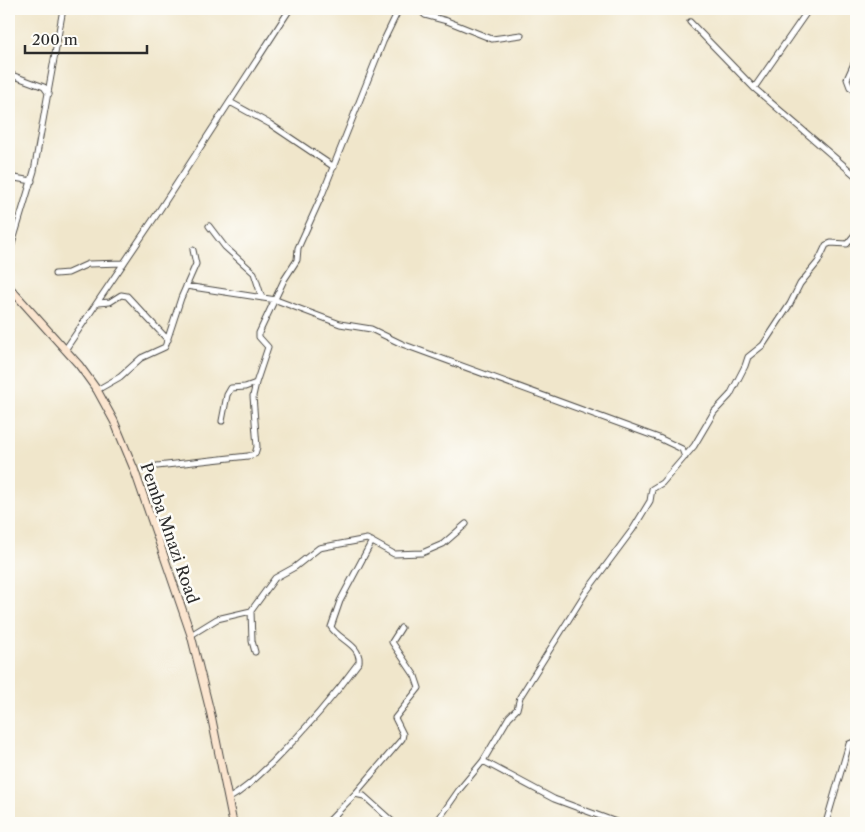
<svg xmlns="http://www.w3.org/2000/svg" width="865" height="832" font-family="'Libre Caslon Text',serif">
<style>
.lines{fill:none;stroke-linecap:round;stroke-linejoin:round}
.minor-casing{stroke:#494743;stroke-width:7}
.secondary-casing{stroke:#494743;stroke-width:9}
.minor{stroke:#fff;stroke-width:5}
.secondary{stroke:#fbe5cf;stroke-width:7}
.labels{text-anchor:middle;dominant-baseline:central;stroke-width:5;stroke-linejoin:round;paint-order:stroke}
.street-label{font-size:16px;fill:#2b2b2b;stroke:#fdfcf7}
</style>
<rect width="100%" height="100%" fill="#fdfcf7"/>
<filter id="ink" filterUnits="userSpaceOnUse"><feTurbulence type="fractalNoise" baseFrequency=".02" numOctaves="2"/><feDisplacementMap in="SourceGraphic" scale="10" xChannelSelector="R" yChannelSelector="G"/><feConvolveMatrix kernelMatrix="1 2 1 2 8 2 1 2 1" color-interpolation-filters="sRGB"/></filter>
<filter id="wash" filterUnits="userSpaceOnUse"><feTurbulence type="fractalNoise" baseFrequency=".0096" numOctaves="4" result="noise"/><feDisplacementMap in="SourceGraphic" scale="20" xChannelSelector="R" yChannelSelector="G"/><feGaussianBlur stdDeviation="1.12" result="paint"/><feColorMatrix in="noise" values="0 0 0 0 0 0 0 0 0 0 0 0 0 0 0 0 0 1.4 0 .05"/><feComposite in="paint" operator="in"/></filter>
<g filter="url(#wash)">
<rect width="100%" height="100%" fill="#f0e6cb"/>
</g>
<g filter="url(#ink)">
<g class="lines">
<g class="minor-casing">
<path id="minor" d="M419,9L425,15L447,21L492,39L521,35
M9,12L10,9
M690,22L754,88L856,176
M856,59L847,79L850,87L856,91
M9,74L44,87L49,94
M754,88L809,9
M230,102L270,124L334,167
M9,177L32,181
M209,226L225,247L254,273L262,298
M9,254L34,171L63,9
M55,274L68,273L88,264L124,263
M186,286L276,300L340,324L371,329L402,344L659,438L682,449L685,457
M98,303L110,302L121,295L127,296L168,340
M65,350L157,214L290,9
M97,390L120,377L141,358L165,347L181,298L196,264L193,250
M222,421L227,395L231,388L245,387L256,383L268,347L259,337V333L284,280L297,260L298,248L322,195L383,42L399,9
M157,466L248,456L255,454L257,447L253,396L256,383
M251,611L252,641L255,652
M191,635L217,619L251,611L275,578L295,567L319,548L367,539L394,554L422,553L443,544L466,524
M483,761L554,799L619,823
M355,794L402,739L403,734L395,718L419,688L415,676L392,642L401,628
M228,799C246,789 258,776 273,762C304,731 333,698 359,662C361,645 339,640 331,627L340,601L372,541
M327,823L355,794L364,796L394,823
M436,823L459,790L483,761L509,717L517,709L520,697L586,592L633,529L650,501L652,489L662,483L694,446L714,412L730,395L745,366L748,357L763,345L790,304L800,284L818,262L826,245L831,243L847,244L856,233
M826,823L849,744L856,741"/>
</g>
<g class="secondary-casing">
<path id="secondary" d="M9,287L79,365L97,390L114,421L134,469L191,635L211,715L233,823"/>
</g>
<use href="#minor" class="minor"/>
<use href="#secondary" class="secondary"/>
</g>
</g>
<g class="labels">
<g class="street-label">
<text transform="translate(170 533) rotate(71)">Pemba Mnazi Road</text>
</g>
</g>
<rect width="865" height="832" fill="none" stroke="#fdfcf7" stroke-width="30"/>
<path d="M25 45v8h122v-8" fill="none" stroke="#2b2b2b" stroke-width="2.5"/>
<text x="32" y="45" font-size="15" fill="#2b2b2b" stroke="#fdfcf7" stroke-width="4" paint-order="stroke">200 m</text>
</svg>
